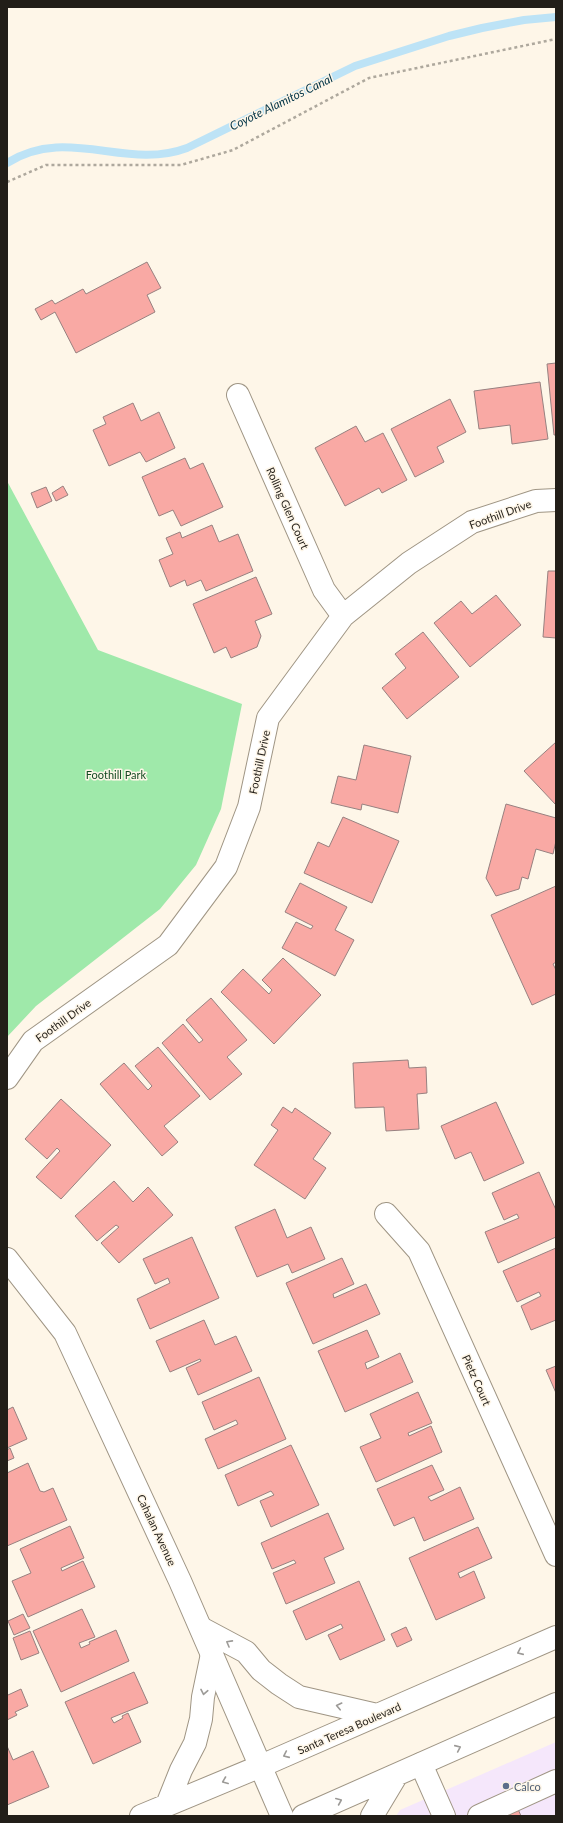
<svg xmlns="http://www.w3.org/2000/svg" width="563" height="1823" font-family="Lato,sans-serif">
<style>
.commercial{fill:#f5e7fb}
.green{fill:#9fe9aa}
.lines{fill:none;stroke-linecap:round;stroke-linejoin:round}
.stream{stroke:#bde3f6;stroke-width:8}
.building{fill:#f9a9a4;stroke:#978180}
.minor-casing{stroke:#9f9584;stroke-width:24}
.major-casing{stroke:#9f9584;stroke-width:24}
.path{stroke:#aea89d;stroke-width:2.5;stroke-dasharray:3 3;stroke-linecap:butt}
.minor{stroke:#fff;stroke-width:22}
.major{stroke:#fff;stroke-width:22}
.oneway{stroke:#9c9a97}
.service-dot{fill:#5c6f8a;stroke:#fef6e8;stroke-width:1.5}
.labels{text-anchor:middle;dominant-baseline:central;stroke-width:3;stroke-linejoin:round;paint-order:stroke}
.street-label{font-size:11px;fill:#221e18;stroke:#fef6e8}
.park-label{font-size:11px;fill:#124a21;stroke:#fef6e8}
.service-label{font-size:11px;fill:#4e5e75;stroke:#fef6e8;text-anchor:start}
.water-label{font-size:12px;font-style:italic;fill:#003346;stroke:#fef6e8}
</style>
<rect width="100%" height="100%" fill="#fef6e8"/>
<path class="commercial" d="M556,1742V1816H396L400,1810Z"/>
<path class="green" d="M7,481L98,650L242,704L221,809L196,865L160,909L36,1006L7,1037Z"/>
<g class="lines">
<path class="stream" d="M7,163C67,125 126,171 187,148L355,66L449,36L482,28L524,20L556,17"/>
</g>
<path class="building" d="M147,262L161,288L147,295L155,312L76,353L55,312L41,320L35,309L52,300L55,304L83,289L86,294Z
M556,363V435H554L547,364Z
M540,382L548,439L512,444L510,425L479,429L474,391Z
M450,399L466,432L437,447L444,462L415,477L391,429Z
M133,403L141,421L159,412L175,448L146,462L140,452L109,466L93,430L106,424L103,417Z
M356,426L365,442L383,433L407,480L382,493L379,488L345,506L315,448Z
M185,458L190,469L203,463L223,507L181,526L173,510L159,516L142,477Z
M63,486L68,495L56,501L52,493Z
M46,487L52,501L37,508L31,493Z
M212,525L219,542L238,534L253,571L206,591L201,580L187,586L185,580L170,587L159,560L173,554L166,538L180,532L182,538Z
M548,571H556V638L543,637Z
M256,577L272,614L255,621L261,636L257,647L231,658L226,647L214,653L193,604Z
M496,595L521,625L470,667L434,623L461,601L472,614Z
M423,632L459,677L407,719L382,688L406,668L395,654Z
M556,742V805L524,771Z
M364,745L411,756L398,813L362,804L361,810L331,803L338,776L356,780Z
M506,804L556,818V841L553,854L536,849L528,879L522,877L519,889L496,896L486,878Z
M343,817L399,841L372,903L304,873L318,842L329,847Z
M300,883L347,907L335,930L354,940L335,976L282,948L296,922L311,929L313,926L285,912Z
M556,886V962L553,964L556,970V994L532,1005L491,915Z
M283,958L321,995L274,1044L221,992L243,969L269,994L272,990L262,980Z
M211,998L247,1040L227,1057L242,1074L210,1100L162,1043L183,1024L199,1043L203,1040L186,1020Z
M158,1047L200,1096L164,1126L178,1142L162,1156L100,1084L124,1063L148,1090L152,1086L135,1066Z
M408,1060L409,1068L426,1067L427,1093L417,1094L419,1129L386,1131L384,1107L355,1108L353,1063Z
M61,1099L111,1145L61,1199L36,1177L60,1151L57,1148L47,1159L25,1139Z
M496,1102L524,1163L484,1181L471,1152L455,1159L441,1126Z
M283,1107L292,1113L295,1108L331,1133L313,1159L326,1168L305,1199L254,1165L278,1130L271,1125Z
M539,1172L556,1210V1237L498,1263L485,1232L519,1218L517,1214L504,1220L492,1193Z
M114,1181L133,1202L148,1187L173,1215L119,1263L101,1243L119,1227L116,1225L97,1241L75,1216Z
M275,1209L287,1238L311,1227L325,1259L292,1273L288,1264L257,1277L235,1227Z
M192,1237L219,1298L150,1329L137,1299L170,1283L168,1278L155,1284L143,1259Z
M556,1248V1320L531,1330L521,1306L541,1296L539,1292L517,1302L503,1271Z
M342,1258L354,1284L333,1294L334,1298L366,1284L380,1314L313,1344L286,1283Z
M204,1320L215,1345L236,1336L252,1371L198,1395L186,1368L201,1361L200,1359L170,1372L156,1341Z
M367,1330L379,1357L365,1363L367,1369L400,1353L413,1382L345,1412L318,1351Z
M556,1366V1393L546,1370Z
M259,1377L286,1439L218,1469L205,1439L238,1424L236,1420L214,1430L202,1402Z
M418,1392L432,1423L408,1433L409,1436L431,1426L442,1452L376,1482L360,1447L381,1438L370,1414Z
M13,1407L27,1439L7,1448V1410Z
M291,1445L319,1505L271,1527L260,1501L274,1495L271,1491L238,1506L225,1475Z
M10,1448L14,1458L7,1461V1450Z
M28,1463L40,1491L44,1492L53,1488L67,1520L7,1546V1473Z
M432,1465L444,1490L428,1497L431,1501L460,1487L474,1519L424,1541L414,1517L394,1526L377,1489Z
M328,1513L344,1549L324,1558L335,1583L286,1604L273,1573L296,1563L294,1560L272,1569L261,1543Z
M70,1526L84,1558L61,1568L62,1571L83,1561L95,1587L28,1617L12,1581L31,1573L20,1549Z
M478,1527L492,1558L458,1573L460,1578L474,1571L485,1598L436,1620L409,1558Z
M359,1581L385,1640L340,1660L328,1635L343,1628L341,1624L306,1640L293,1611Z
M82,1609L95,1637L79,1643L81,1648L90,1644L89,1642L116,1630L129,1661L61,1692L33,1631Z
M23,1614L30,1628L14,1635L8,1621Z
M406,1627L412,1640L397,1647L391,1634Z
M30,1631L39,1653L21,1660L13,1638Z
M134,1672L148,1703L111,1718L114,1723L123,1718L122,1716L128,1713L141,1742L93,1764L65,1702Z
M21,1689L28,1706L15,1712L17,1715L7,1720V1694L8,1695Z
M7,1746L13,1760L33,1751L49,1787L7,1805Z
M518,1809L521,1816H502Z"/>
<g class="lines">
<g class="minor-casing">
<path id="minor" d="M238,395L324,590L343,616
M7,1078L33,1041L168,945L226,867L249,807L268,718L343,616L409,563L472,522L536,501L556,500
M386,1214L419,1251L556,1555
M7,1259L65,1333L180,1581L282,1816
M421,1764L444,1816
M479,1816L556,1781"/>
</g>
<g class="major-casing">
<path id="major" d="M201,1628L246,1652L261,1670L279,1684L299,1697L377,1715
M167,1805L181,1770L195,1743L201,1719L203,1697L212,1654
M141,1816L261,1766L556,1637
M303,1816L556,1704
M372,1816L396,1776"/>
</g>
<path class="path" d="M7,182L46,165H181L233,150L369,78L556,39"/>
<use href="#minor" class="minor"/>
<use href="#major" class="major"/>
</g>
<defs><path id="oneway-chevron" d="M-2-3.5L2.5 0L-2 3.5" fill="none" stroke-width="1.6" stroke-linecap="round" stroke-linejoin="round"/></defs>
<g class="oneway">
<use href="#oneway-chevron" transform="translate(229 1643) rotate(-151)"/>
<use href="#oneway-chevron" transform="translate(520 1652) rotate(156)"/>
<use href="#oneway-chevron" transform="translate(204 1692) rotate(101)"/>
<use href="#oneway-chevron" transform="translate(339 1706) rotate(-167)"/>
<use href="#oneway-chevron" transform="translate(458 1748) rotate(-24)"/>
<use href="#oneway-chevron" transform="translate(286 1755) rotate(156)"/>
<use href="#oneway-chevron" transform="translate(225 1781) rotate(158)"/>
<use href="#oneway-chevron" transform="translate(339 1801) rotate(-23)"/>
</g>
<circle class="service-dot" cx="506" cy="1786" r="4"/>
<g class="labels">
<g class="street-label">
<text transform="translate(288 508) rotate(66)">Rolling Glen Court</text>
<text transform="translate(500 514) rotate(-20)">Foothill Drive</text>
<text transform="translate(259 762) rotate(-78)">Foothill Drive</text>
<text transform="translate(63 1020) rotate(-36)">Foothill Drive</text>
<text transform="translate(477 1380) rotate(66)">Pietz Court</text>
<text transform="translate(157 1530) rotate(65)">Cahalan Avenue</text>
<text transform="translate(349 1728) rotate(-24)">Santa Teresa Boulevard</text>
</g>
<g class="park-label">
<text x="116" y="774">Foothill Park</text>
</g>
<g class="service-label">
<text x="514" y="1786">Calco</text>
</g>
<g class="water-label">
<text transform="translate(281 102) rotate(-26)">Coyote Alamitos Canal</text>
</g>
</g>
<rect width="563" height="1823" fill="none" stroke="#221e18" stroke-width="16"/>
</svg>
